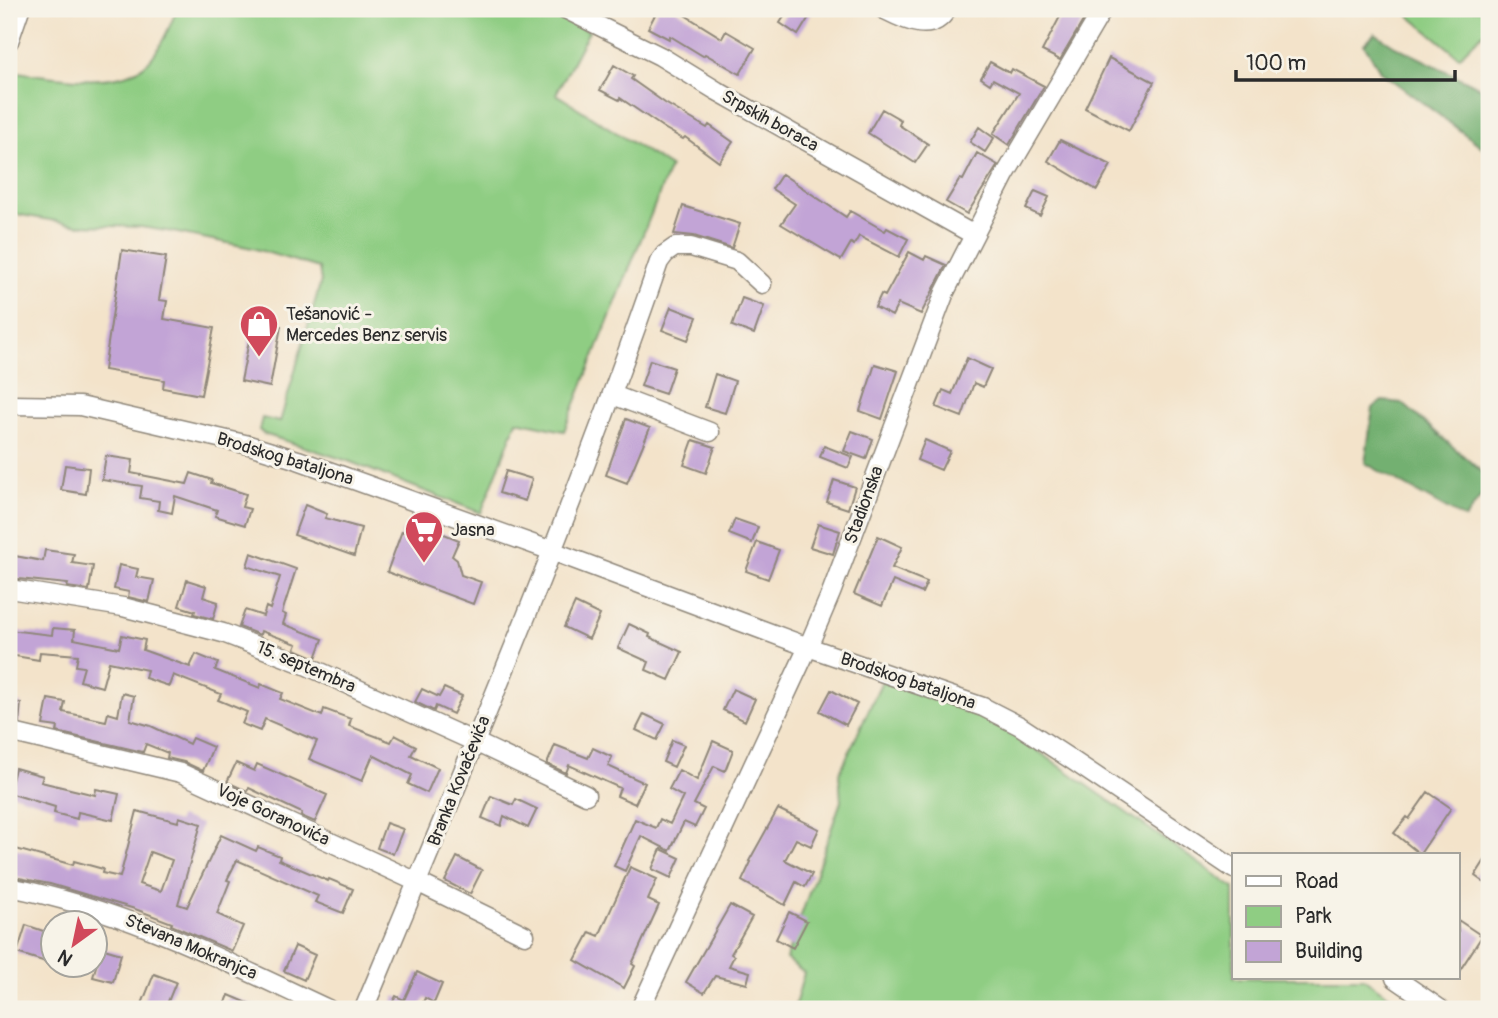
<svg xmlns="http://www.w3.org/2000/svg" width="1498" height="1018" font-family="Pangolin,sans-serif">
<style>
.green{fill:#8fcd83;stroke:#5d7c57;stroke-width:2}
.forest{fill:#73b071;stroke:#4f6e4e;stroke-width:2}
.building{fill:#c2a4d6;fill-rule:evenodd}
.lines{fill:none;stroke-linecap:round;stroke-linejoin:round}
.minor-casing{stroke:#8f877a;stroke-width:21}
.minor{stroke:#fff;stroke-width:18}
.labels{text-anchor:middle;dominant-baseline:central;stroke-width:6;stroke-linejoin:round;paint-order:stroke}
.street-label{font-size:18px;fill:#2b2b2b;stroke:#f7f3e8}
.poi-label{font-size:18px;fill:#2b2b2b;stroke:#f7f3e8;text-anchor:start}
</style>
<rect width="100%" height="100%" fill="#f7f3e8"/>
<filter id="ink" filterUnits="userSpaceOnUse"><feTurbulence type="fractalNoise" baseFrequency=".0143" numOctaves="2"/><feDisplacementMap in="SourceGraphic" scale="14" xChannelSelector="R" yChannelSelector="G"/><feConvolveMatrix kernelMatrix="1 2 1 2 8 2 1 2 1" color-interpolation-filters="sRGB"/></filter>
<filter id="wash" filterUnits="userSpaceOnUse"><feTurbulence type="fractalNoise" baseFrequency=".00686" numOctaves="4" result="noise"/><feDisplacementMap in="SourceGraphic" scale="28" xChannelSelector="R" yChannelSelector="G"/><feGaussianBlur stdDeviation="1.57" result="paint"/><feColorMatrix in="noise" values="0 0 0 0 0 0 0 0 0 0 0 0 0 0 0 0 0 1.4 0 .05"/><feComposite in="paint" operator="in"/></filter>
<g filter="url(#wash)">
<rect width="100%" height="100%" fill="#f3e3ca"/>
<path class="green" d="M177,9H541L589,31L556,94L670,167L564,431L517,421L481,513L348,461L264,434L259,430L262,418L280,422L321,281L319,268L252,248L173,232L141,227L79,225L9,213V71C48,75 117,92 148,62C159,51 171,24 177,9Z
M1401,9H1489V27L1459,57Z
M882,681L946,702L1001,725L1234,888V978H1363L1408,1009H794L804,973L786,959L841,801L839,774Z"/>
<path class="forest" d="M1375,33L1395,46L1489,92V152L1380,71L1364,44Z
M1382,401L1402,403L1489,478V485L1465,519L1365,463L1373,408Z"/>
<g id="blocks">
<path class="building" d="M658,9H675L722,38L726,31L755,48L740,74L705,54L703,56L670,36L669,39L648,28Z
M789,9H814L798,35L780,23Z
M1064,9H1090L1060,60L1042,51Z
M1109,58L1154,82L1129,131L1085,108Z
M990,62L1010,73L1012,69L1044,86L1009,145L993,134L1019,93L993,79L990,84L981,78Z
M614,65L633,76L631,79L665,103L707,128L709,125L733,142L719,162L685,137L683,139L664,128L620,98L619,100L600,90Z
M882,109L901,120L899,125L928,144L915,163L868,133Z
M979,127L994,138L985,152L970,142Z
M1060,140L1111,165L1097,190L1048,161Z
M977,153L998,165L967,214L946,202L960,179L963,180Z
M782,174L846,217L850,211L885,231L887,228L908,239L899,257L859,236L854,245L851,243L841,260L781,224L795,204L772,189Z
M1035,191L1049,197L1040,216L1026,209Z
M683,206L740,224L732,248L694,236L674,234Z
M122,250L166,257L159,300L167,301L164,319L214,328L201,395L163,388L164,380L104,370Z
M909,252L924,260L926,256L946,265L921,314L898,304L892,316L875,307L881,294L885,296Z
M742,298L764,306L754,334L732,326Z
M671,307L697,317L688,340L662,330Z
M253,321L281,326L270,387L241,381Z
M967,358L991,369L983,387L974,383L962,417L936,407L943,390L952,394Z
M650,360L674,368L665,394L641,386Z
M875,364L898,371L882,419L860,411Z
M715,374L735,381L725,413L705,407Z
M626,419L650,428L627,483L606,475Z
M852,431L873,439L866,459L844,451Z
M693,440L715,447L706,473L684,465Z
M925,440L950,451L941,470L917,460Z
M824,446L853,457L848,468L820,457Z
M106,456L133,460L131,473L187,484L191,473L212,480L211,483L246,494L242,507L250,509L245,525L215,516L217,510L175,496L172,513L158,510L159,501L140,498L142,486L102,480Z
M65,465L89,468L86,494L61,490Z
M506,471L532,479L525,501L499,493Z
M834,480L855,487L848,509L827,502Z
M305,505L327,514L325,518L361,528L354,556L294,535Z
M735,519L758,527L752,543L729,534Z
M412,521L459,540L452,556L457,560L461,575L481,582L473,604L387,572L402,531L408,533Z
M818,524L840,531L833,554L810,547Z
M878,536L902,547L892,568L927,582L922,593L893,581L882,606L854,594Z
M757,542L779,550L768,579L746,571Z
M45,550L74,554L72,563L93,566L89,590L67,587L68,584L9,578V555L43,561Z
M251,553L296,569L282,613L286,615L283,624L323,639L316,658L295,649L297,644L261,631L260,635L239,627L245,610L263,616L266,607L270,609L280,577L247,566Z
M119,565L138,569L136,577L154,580L149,602L128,597L129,592L114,589Z
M187,580L206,586L203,597L218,602L213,619L194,614L195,611L179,606Z
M575,603L600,615L589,639L564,627Z
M629,624L650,634L649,637L682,652L669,680L646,670L649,662L618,648Z
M53,628L75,630L74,639L119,648L122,635L145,640L143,650L190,667L196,654L218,663L215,670L260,688L261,684L283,693L280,699L322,716L324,709L351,719L349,726L391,742L395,735L416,746L411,755L438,768L427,793L408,784L412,775L373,755L362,781L309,759L317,741L265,719L260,731L242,724L247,712L218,700L221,694L173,675L169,686L145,678L147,670L109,662L102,687L80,681L84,667L76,666L78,655L40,652L39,660L9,655V630L52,635Z
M444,688L462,696L453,714L436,706L434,711L415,702L422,689L439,697Z
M733,689L755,699L745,721L723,710Z
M831,690L857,704L846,725L820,711Z
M122,693L134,696L130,720L151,726L189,744L192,738L213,747L203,771L184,762L167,758L168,753L146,744L143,752L57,732L58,727L43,725L48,699L65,702L63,712L106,721L108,713L118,716Z
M9,702L21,703L19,723L9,721Z
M644,714L665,724L657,740L636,730Z
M672,740L684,745L674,767L663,762Z
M713,741L733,750L725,771L714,766L694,804L704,809L695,827L684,822L670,851L641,836L625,871L614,866L635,819L656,828L660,819L670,824L683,797L669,789L679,770L697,780Z
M555,745L588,758L593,748L612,757L608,766L645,783L635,804L617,796L620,788L569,765L566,773L547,764Z
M236,763L254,771L257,764L327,795L315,822L301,816L302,813L249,788L247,791L227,782Z
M15,768L43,776L41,782L95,795L96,789L119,794L113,820L78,812L77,819L54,813L55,807L9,793Z
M1428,792L1451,808L1420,854L1394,833L1407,817L1409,819Z
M491,796L513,805L516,799L537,809L528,828L504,816L501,826L482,818Z
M778,809L819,829L811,846L796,839L785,860L812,874L805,887L796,882L785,905L742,881L751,862L749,861Z
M137,811L178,822L179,817L201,824L178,904L187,907L221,835L256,851L258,847L280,856L279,860L328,881L329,879L353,889L343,913L315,902L318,896L237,860L227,880L230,881L217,914L243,926L232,951L171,925L172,923L135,909L50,884L9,876V847L73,865L74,861L103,869L102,873L120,877ZM150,852L172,860L161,891L139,884Z
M386,823L403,829L393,854L377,848Z
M661,849L680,858L671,878L652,869Z
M1489,854V886L1475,876Z
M457,857L482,870L470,894L445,881Z
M630,867L657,879L648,900L659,905L632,964L635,966L624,988L575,960L590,932L599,936Z
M730,905L752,917L731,954L734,956L729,966L750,972L747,984L715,976L704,993L686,982Z
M789,912L807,921L793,948L776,939Z
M1458,920L1482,936L1458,973Z
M26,925L52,934V943L46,962L17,953Z
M295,946L315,955L304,980L284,971Z
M101,948L121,954L113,982L93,977Z
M417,972L442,984L434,1003L425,998L421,1007L425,1009H389L396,996L404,1000Z
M154,974L176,982L165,1009H156L142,1004Z
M229,995L262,1009H223Z"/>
</g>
</g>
<g filter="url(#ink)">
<use href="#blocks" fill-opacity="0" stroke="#8f877a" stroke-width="2"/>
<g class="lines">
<g class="minor-casing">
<path id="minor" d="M565,9L660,56L717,91L974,235
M883,9C903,19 932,36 947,9
M9,41L20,9
M613,395L710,432
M9,405L80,406L249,445L298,460L552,551L808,647L983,707L1020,726L1072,760L1234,869
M9,589L123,607L223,633L303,664L475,742L586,795
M9,732L181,773L417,882L525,935
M9,887C124,909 223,960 328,1009
M1395,978L1440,1009
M364,1009C467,762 572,515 659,262L665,254L675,247H691L737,261L762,284
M640,1009L808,647L831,593L945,292L1005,175L1103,9"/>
</g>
<use href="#minor" class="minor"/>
</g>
</g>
<defs>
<g id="shop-pin" transform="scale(2.0125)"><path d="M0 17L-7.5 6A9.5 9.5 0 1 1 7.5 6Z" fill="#d1495b" stroke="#f7f3e8"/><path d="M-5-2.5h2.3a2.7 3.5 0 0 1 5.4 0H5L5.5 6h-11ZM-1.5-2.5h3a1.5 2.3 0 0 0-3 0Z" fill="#fff"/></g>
<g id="supermarket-pin" transform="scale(2.0125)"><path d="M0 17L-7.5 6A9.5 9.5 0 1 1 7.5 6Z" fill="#d1495b" stroke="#f7f3e8"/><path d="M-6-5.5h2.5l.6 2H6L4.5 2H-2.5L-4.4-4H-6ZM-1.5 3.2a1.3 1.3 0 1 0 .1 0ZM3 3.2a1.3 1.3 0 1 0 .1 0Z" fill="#fff"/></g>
</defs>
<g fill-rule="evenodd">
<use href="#shop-pin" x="259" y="324"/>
<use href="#supermarket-pin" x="424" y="530"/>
</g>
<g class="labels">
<g class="street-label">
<text transform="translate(770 121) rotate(29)">Srpskih boraca</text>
<text transform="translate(285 459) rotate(17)">Brodskog bataljona</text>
<text transform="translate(864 505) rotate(-70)">Stadionska</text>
<text transform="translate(306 667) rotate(23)">15. septembra</text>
<text transform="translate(908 681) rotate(19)">Brodskog bataljona</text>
<text transform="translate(459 781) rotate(-68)">Branka Kovačevića</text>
<text transform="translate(273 815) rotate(25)">Voje Goranovića</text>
<text transform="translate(191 947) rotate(23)">Stevana Mokranjca</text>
</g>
<g class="poi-label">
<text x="286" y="314">Tešanović -<tspan x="286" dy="21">Mercedes Benz servis</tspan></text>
<text x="451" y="530">Jasna</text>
</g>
</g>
<rect width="1498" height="1018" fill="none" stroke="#f7f3e8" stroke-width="35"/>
<rect x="1232" y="853" width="228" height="126" fill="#f7f3e8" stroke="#a5a39c" stroke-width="2"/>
<rect x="1246" y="876" width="35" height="10" fill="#ffffff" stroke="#a5a39c" stroke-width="2"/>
<text x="1295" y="888" font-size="21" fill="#2b2b2b">Road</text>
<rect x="1246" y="906" width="35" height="21" fill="#8fcd83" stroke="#a5a39c" stroke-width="2"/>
<text x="1295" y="923" font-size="21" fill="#2b2b2b">Park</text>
<rect x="1246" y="941" width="35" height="21" fill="#c2a4d6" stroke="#a5a39c" stroke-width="2"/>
<text x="1295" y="958" font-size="21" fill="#2b2b2b">Building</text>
<g transform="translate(74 944) rotate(213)"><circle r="33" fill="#f7f3e8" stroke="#a5a39c" stroke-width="2"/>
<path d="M0-5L12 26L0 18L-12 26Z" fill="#d1495b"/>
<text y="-10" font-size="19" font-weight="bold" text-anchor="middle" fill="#2b2b2b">N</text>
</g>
<path d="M1236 70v10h219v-10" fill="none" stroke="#2b2b2b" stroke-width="3.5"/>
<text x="1246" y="70" font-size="21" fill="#2b2b2b" stroke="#f7f3e8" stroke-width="5" paint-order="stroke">100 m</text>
</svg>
